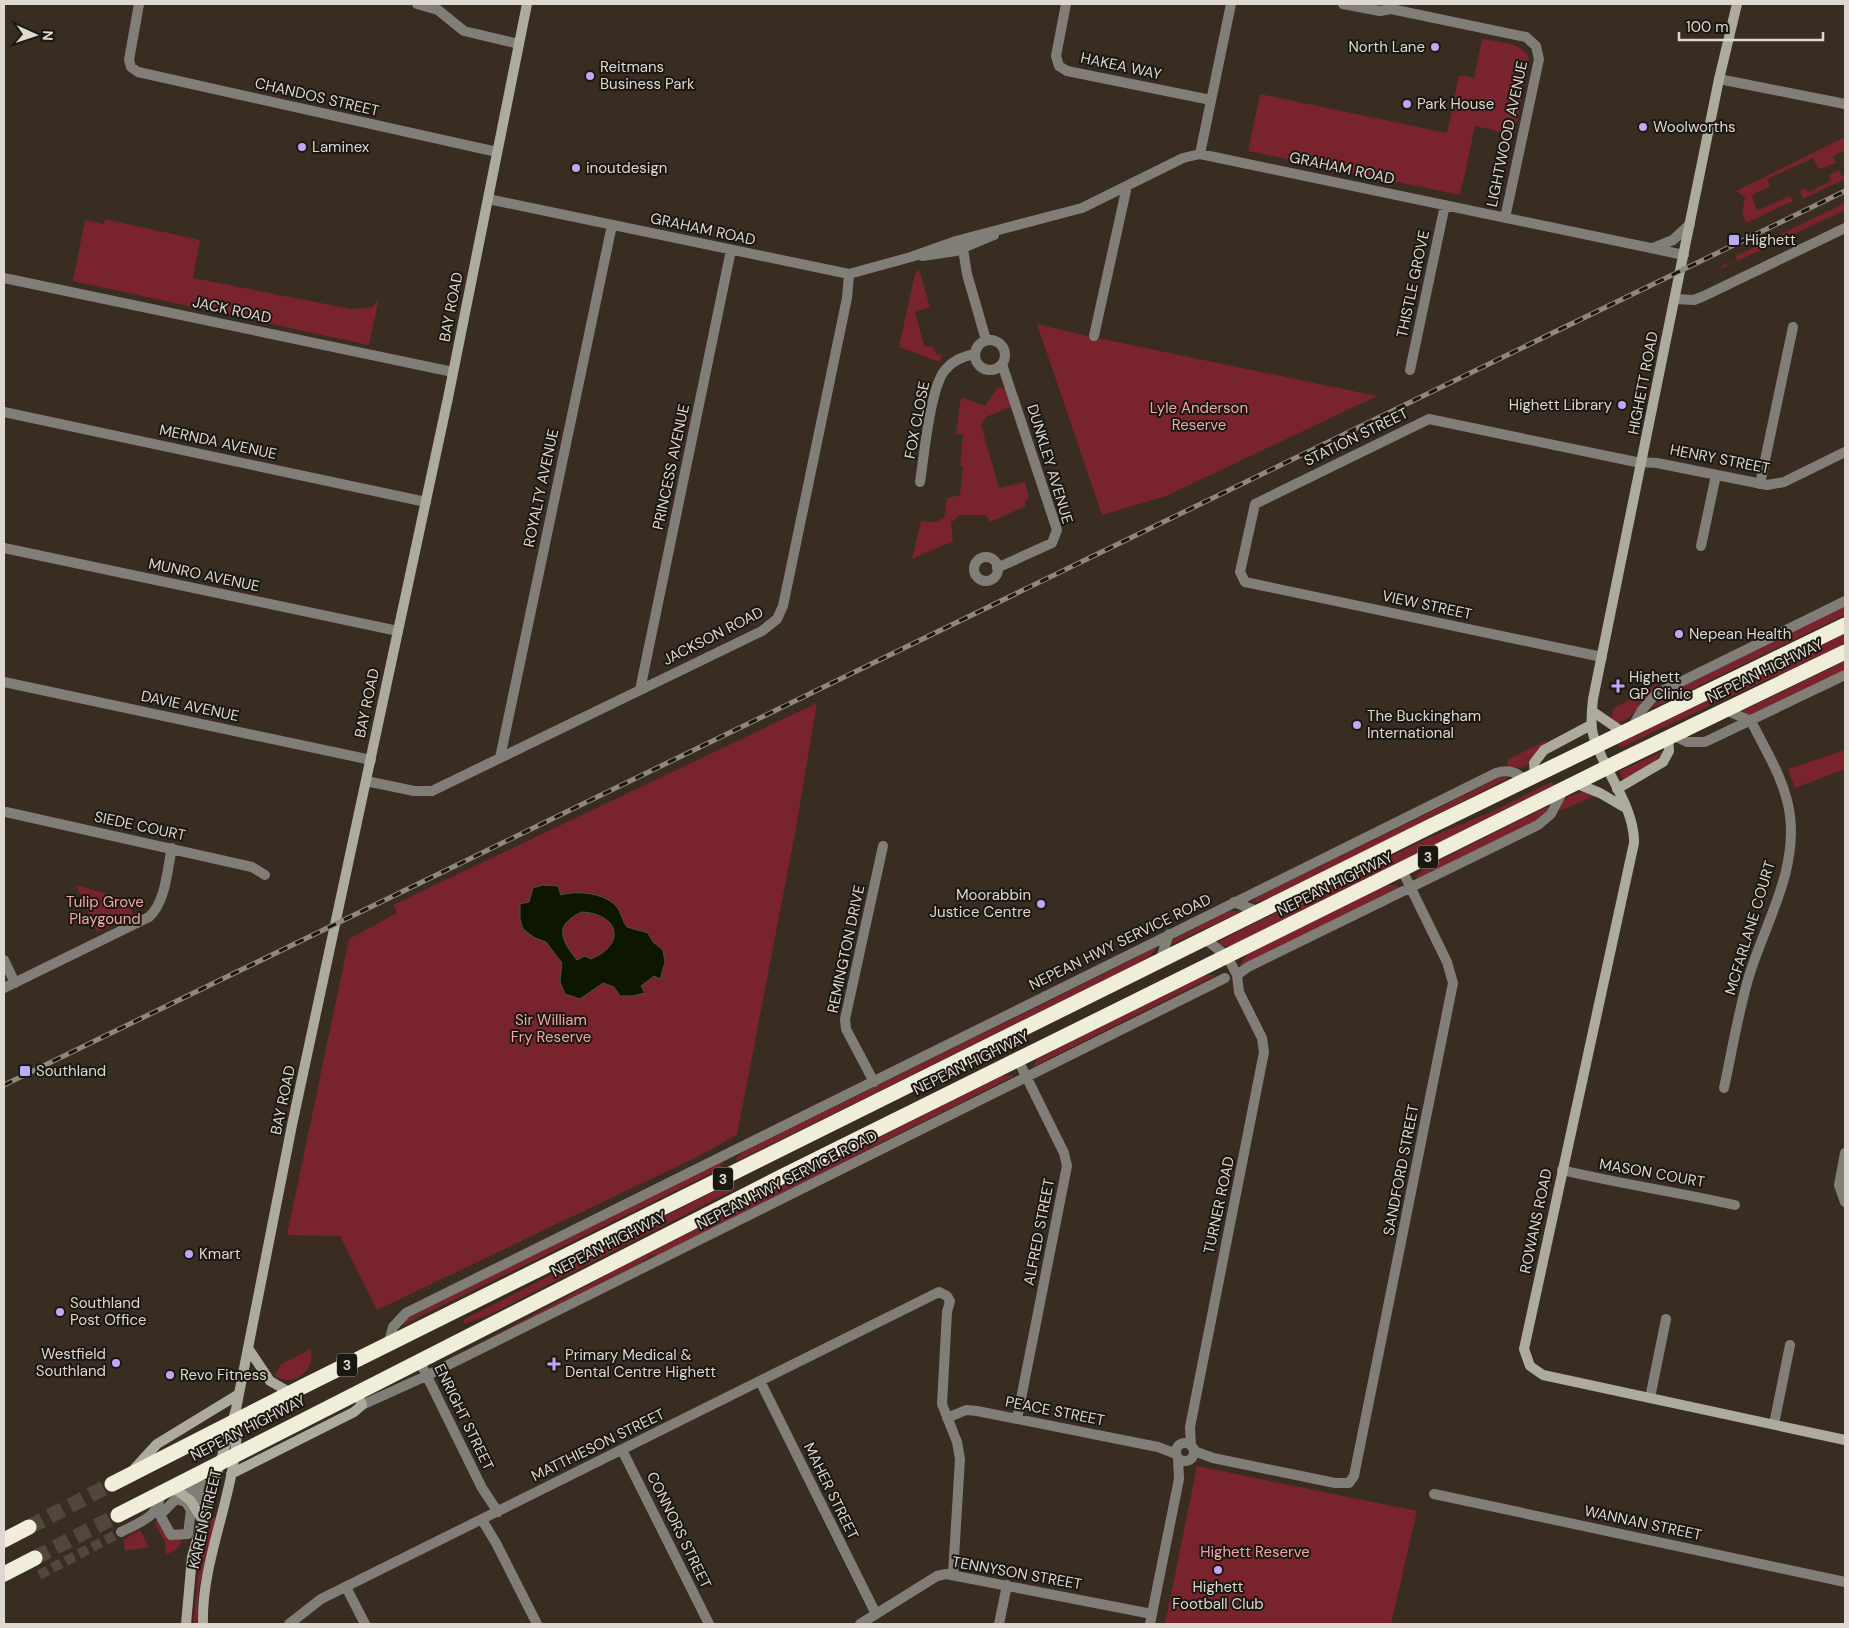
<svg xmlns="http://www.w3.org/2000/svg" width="1849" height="1628" font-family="'DM Sans',sans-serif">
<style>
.green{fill:#79242d}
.water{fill:#0d1700;stroke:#4c513e;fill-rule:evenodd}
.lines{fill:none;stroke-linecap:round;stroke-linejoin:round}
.street-tunnel{stroke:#51473a;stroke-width:10;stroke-dasharray:10 5;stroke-linecap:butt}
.highway-tunnel{stroke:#51473a;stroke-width:15;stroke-dasharray:15 8;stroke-linecap:butt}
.street{stroke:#807e76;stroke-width:10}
.secondary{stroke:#adab9e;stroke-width:10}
.highway{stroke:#f0edd9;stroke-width:15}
.rail-casing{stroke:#90887d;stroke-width:5}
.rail{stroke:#1b1711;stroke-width:3;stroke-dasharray:9;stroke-linecap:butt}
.poi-dot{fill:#bda9f5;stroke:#1b1711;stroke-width:2}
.labels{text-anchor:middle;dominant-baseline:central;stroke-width:4;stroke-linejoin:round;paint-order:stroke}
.shield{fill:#1b1711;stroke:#a49e97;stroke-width:1}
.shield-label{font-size:14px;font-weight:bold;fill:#dfd8d0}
.poi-label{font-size:15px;fill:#dfd8d0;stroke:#1b1711;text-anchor:start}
.street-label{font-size:15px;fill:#dfd8d0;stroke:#1b1711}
.park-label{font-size:15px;fill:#f3a6a8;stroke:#1b1711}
</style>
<rect width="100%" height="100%" fill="#382d20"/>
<path class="green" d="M1482,39C1498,42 1528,42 1529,62L1514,135L1475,126L1460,195L1248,151L1260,94L1447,133L1459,75L1474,78Z
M1845,137V150L1833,156L1836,163L1819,169L1813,158L1767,179L1770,186L1752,195L1757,211L1806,188L1808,192L1831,181L1829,175L1839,170L1842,176L1845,175V179L1803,199L1800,191L1790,196L1793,201L1746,223L1742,214L1745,197L1736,191Z
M1845,203V210L1716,271L1726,263L1727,265L1737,260L1736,256Z
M105,219L200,240L193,278L351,309L372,307L379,298L369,345L73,281L85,220L104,224Z
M919,269L930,307L915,312L924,345L927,347L932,346L937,355L942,354L940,362L899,347L915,274Z
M1037,324L1083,335L1377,396L1166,496L1102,515Z
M997,388H1006L1011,407L986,417L981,425L999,488L1025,482L1029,497L1025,501L1026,506L990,522L986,515H959L951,523L953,541L912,559L921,521L936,522L944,518L947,498L960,495L963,467L960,465L963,435L956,434L961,397L985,406Z
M1845,606V615L1660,705L1650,708L1670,693Z
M1845,633V644C1771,679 1696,711 1622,747L1617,744Z
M1845,661V670L1745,719L1740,712Z
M1657,684L1658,686C1643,698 1635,719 1617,724L1611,720L1613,709Z
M817,703L796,828L737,1135L697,1157L377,1310L340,1236L287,1235L349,939L397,913L393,905Z
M1547,740L1529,764L1521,768L1508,767L1507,760Z
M1845,750V769L1795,788L1788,769Z
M1664,751L1653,763L1623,780L1620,771Z
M1503,776L1509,778L1276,896L1250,904L1256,898Z
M1551,782L1554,785L1244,940L1228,947L1218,945L1221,940L1430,837L1491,812Z
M1582,792L1598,794L1562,810L1559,809V806L1569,796Z
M1546,807L1550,808L1535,821L1417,879L1415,877L1424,868Z
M76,885L125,899L134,915L97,932Z
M1386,885H1397L1399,887L1241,967L1240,965L1247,954Z
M1229,911H1243L1168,946L1176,938Z
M1163,941L1149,957L1139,963L737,1161L736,1158L743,1152L1134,959Z
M1205,975H1216L1033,1067L1037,1059Z
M1011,1075L1014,1076L656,1256L652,1255L640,1263L464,1352L623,1266L1001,1076Z
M726,1158L718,1170L403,1325L401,1322Z
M728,1184L731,1187H739L491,1314L464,1324L463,1320Z
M311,1349C315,1371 295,1388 274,1376L281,1364Z
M1197,1466L1417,1511L1391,1624H1165Z
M160,1515L171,1535L183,1534C181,1546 178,1551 166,1554L165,1543L155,1523Z
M212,1517L217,1518L199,1587L197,1624H193L198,1576Z
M140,1530L149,1547L125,1551L123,1540Z"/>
<path class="water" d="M543,885L558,886L561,895C577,890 604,893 616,906C622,913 622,921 627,927L648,933L653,942L663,950L665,962L660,979L654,976L641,986L645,993L633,996H620L614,987L603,983L580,999L565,994L560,982L562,963L546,942L535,938L523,929L520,919V904L529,902L533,888ZM582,912C619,914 627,944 591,959L585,956L577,960C561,940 553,925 582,912Z"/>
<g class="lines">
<path class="street-tunnel" d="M39,1575L121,1532"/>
<path class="highway-tunnel" d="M29,1527L112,1484
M35,1558L118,1515"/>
<path class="street" d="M139,4L129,60L131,67L138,72L497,152
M417,4L438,10L464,31L519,44
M1066,4L1056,56L1059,66L1067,71L1211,100
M1343,4L1380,11L1391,9L1526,37L1536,46L1539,59L1505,218
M1719,79L1845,104
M1200,154L1231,4
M488,199L849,274L911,257L956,241L1082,208L1183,158L1200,154L1684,255
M956,241L963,249L967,274L986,340
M1653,248L1673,240L1690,224
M922,256L956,251L994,235
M4,278L453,372
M1675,299L1694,300L1704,296L1845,228
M1094,336L1127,186
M975 355a15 15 0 1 1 30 0a15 15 0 1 1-30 0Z
M1410,370L1445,205
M4,412L426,502
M920,482C924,457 930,388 945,370C953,360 963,356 975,354
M1760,484L1793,327
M1701,546L1716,475
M4,548L398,631
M974 569a12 12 0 1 1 24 0a12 12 0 1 1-24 0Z
M997,568L1052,543L1057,530L1002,364
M1602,657L1245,582L1240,572L1255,504L1429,419L1636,462L1657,463L1767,485L1784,482L1845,452
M4,682L371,760
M640,690L731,250
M1725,710L1751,721
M1632,728L1642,710L1656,694L1845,601
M1673,735L1687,742H1705L1845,675
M500,758L612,225
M366,781L414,791H432L762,631L777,619L783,606L847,298L849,274
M6,812L252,867L265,875
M1234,902L1259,912
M4,960L15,983
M1160,961L1169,934
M1237,975L1248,967L1538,825L1551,814L1564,789
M4,988L149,917C166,902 167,869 172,848
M874,1082L846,1029L845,1019L883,846
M1724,1088C1732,1051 1738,1013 1749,976C1765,924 1797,872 1790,816C1786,782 1766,751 1751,721
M1845,1153L1839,1185L1845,1202
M1562,1170C1620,1184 1678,1192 1735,1205
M388,1345L393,1327L406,1313L1496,773C1509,769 1516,772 1526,781
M419,1360L482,1488L498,1512
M760,1381L876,1614
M1650,1398L1666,1319
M362,1405L426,1376L1225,978
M947,1418L966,1410L977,1411L1158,1447L1176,1454
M1017,1419L1067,1166L1064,1153L1018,1060
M1774,1424L1790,1345
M1176 1452a9 9 0 1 1 18 0a9 9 0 1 1-18 0Z
M1191,1446L1190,1427L1264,1052L1262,1038L1239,992L1237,975L1227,956L1205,939
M622,1450L709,1624
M1194,1451L1213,1458L1335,1483H1349L1354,1476L1453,983L1447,962L1402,870
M202,1484L204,1485L199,1500L188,1492Z
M1434,1494L1845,1582
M176,1499L186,1502L191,1510L188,1534L171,1535L160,1515Z
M482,1520L496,1543L537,1624
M121,1532C140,1522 160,1517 160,1493
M346,1587L365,1624
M289,1624L321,1599L939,1292L947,1296L950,1301L947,1312L942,1404L957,1442L960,1459L953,1574
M860,1624L937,1576L946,1574L1152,1614
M999,1624L1007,1585
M1150,1624L1179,1479L1178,1458"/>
<path class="secondary" d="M1737,4L1719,79L1593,699C1592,711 1590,723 1593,734C1602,769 1635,806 1634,843L1524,1349L1530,1366L1543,1375L1845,1440
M1592,711L1624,733
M1535,776L1534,763L1544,750L1591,725
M1575,783L1600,793L1624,807
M1617,789L1663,762L1669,751L1668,738
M248,1348L270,1381L291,1393
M135,1468L157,1444L239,1394
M231,1474L354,1412L362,1405L357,1393
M172,1487L190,1500L202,1519
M186,1624L192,1557L236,1409L292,1125L448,398L527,4
M203,1624C201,1555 240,1486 237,1415"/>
<path class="highway" d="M112,1484L306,1385L1427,828L1845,625
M118,1515L779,1178L1622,760L1845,652
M4,1540L29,1527
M4,1574L35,1558"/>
<g class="rail-casing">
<path id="rail" d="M4,1085L1845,191"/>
</g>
<use href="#rail" class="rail"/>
</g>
<g class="poi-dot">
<circle cx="1435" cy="47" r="5"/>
<circle cx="590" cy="76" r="5"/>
<circle cx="1407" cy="104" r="5"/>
<circle cx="1643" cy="127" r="5"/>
<circle cx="302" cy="147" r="5"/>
<circle cx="576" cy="168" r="5"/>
<rect x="1728" y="234" width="12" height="12" rx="2.5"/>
<circle cx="1622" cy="405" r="5"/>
<circle cx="1679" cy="634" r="5"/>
<path d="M1615.5 678.5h5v5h5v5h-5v5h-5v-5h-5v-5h5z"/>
<circle cx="1357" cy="725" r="5"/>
<circle cx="1041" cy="904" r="5"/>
<rect x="19" y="1065" width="12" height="12" rx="2.5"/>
<circle cx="189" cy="1254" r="5"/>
<circle cx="60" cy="1312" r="5"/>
<circle cx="116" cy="1363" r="5"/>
<path d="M551.5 1356.5h5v5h5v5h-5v5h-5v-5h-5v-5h5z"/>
<circle cx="170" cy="1375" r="5"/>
<circle cx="1218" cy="1570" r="5"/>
</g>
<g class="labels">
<g class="shield">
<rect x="1418" y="845.5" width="20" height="23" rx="4"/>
<rect x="713" y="1167.5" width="20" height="23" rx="4"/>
<rect x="337" y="1353.5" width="20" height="23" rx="4"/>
</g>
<g class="shield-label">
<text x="1428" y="857">3</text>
<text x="723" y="1179">3</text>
<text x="347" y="1365">3</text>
</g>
<g class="poi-label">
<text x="1425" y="47" text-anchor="end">North Lane</text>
<text x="600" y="67">Reitmans<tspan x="600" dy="17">Business Park</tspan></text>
<text x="1417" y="104">Park House</text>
<text x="1653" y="127">Woolworths</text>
<text x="312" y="147">Laminex</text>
<text x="586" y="168">inoutdesign</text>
<text x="1745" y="240">Highett</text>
<text x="1612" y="405" text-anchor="end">Highett Library</text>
<text x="1689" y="634">Nepean Health</text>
<text x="1629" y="677">Highett<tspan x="1629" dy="17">GP Clinic</tspan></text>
<text x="1367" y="716">The Buckingham<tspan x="1367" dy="17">International</tspan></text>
<text x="1031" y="895" text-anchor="end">Moorabbin<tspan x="1031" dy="17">Justice Centre</tspan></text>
<text x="36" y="1071">Southland</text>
<text x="199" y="1254">Kmart</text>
<text x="70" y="1303">Southland<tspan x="70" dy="17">Post Office</tspan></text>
<text x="106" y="1354" text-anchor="end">Westfield<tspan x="106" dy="17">Southland</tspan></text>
<text x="565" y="1355">Primary Medical &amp;<tspan x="565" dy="17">Dental Centre Highett</tspan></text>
<text x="180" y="1375">Revo Fitness</text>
<text x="1218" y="1587" text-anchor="middle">Highett<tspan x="1218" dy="17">Football Club</tspan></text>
</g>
<g class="street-label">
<text transform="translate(1121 66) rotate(12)">HAKEA WAY</text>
<text transform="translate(317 97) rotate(13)">CHANDOS STREET</text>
<text transform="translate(1507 134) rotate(-78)">LIGHTWOOD AVENUE</text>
<text transform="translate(1342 168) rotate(12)">GRAHAM ROAD</text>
<text transform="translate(703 229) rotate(12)">GRAHAM ROAD</text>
<text transform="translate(1413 284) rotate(-78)">THISTLE GROVE</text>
<text transform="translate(451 307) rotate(-79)">BAY ROAD</text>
<text transform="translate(232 310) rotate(12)">JACK ROAD</text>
<text transform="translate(1643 383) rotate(-79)">HIGHETT ROAD</text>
<text transform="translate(917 420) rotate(-79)">FOX CLOSE</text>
<text transform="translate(1356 437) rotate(-26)">STATION STREET</text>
<text transform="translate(218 442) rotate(12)">MERNDA AVENUE</text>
<text transform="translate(1720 459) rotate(11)">HENRY STREET</text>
<text transform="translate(1050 464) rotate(73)">DUNKLEY AVENUE</text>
<text transform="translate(671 467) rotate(-78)">PRINCESS AVENUE</text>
<text transform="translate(541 488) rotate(-78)">ROYALTY AVENUE</text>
<text transform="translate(204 575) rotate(12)">MUNRO AVENUE</text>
<text transform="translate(1427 605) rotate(12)">VIEW STREET</text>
<text transform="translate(713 636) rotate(-27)">JACKSON ROAD</text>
<text transform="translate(1765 671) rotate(-26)">NEPEAN HIGHWAY</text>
<text transform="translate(367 703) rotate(-78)">BAY ROAD</text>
<text transform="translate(190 706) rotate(12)">DAVIE AVENUE</text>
<text transform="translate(140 826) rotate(12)">SIEDE COURT</text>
<text transform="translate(1335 884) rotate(-26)">NEPEAN HIGHWAY</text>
<text transform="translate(1750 928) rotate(-73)">MCFARLANE COURT</text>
<text transform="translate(1120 942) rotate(-26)">NEPEAN HWY SERVICE ROAD</text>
<text transform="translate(846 949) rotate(-78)">REMINGTON DRIVE</text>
<text transform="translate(971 1063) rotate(-26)">NEPEAN HIGHWAY</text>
<text transform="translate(283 1100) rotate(-78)">BAY ROAD</text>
<text transform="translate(1401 1170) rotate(-79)">SANDFORD STREET</text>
<text transform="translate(1652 1173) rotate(10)">MASON COURT</text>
<text transform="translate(787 1180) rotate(-27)">NEPEAN HWY SERVICE ROAD</text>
<text transform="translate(1219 1205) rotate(-78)">TURNER ROAD</text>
<text transform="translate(1536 1221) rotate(-78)">ROWANS ROAD</text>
<text transform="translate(1039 1232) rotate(-79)">ALFRED STREET</text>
<text transform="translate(609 1244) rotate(-27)">NEPEAN HIGHWAY</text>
<text transform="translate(1055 1411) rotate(11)">PEACE STREET</text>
<text transform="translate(464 1417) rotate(64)">ENRIGHT STREET</text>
<text transform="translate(248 1428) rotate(-27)">NEPEAN HIGHWAY</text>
<text transform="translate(598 1445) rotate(-26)">MATTHIESON STREET</text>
<text transform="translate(831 1491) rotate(64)">MAHER STREET</text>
<text transform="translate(205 1519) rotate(-77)">KAREN STREET</text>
<text transform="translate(1643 1523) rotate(12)">WANNAN STREET</text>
<text transform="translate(679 1530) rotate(64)">CONNORS STREET</text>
<text transform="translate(1017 1573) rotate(10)">TENNYSON STREET</text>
</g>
<g class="park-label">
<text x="1199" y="408">Lyle Anderson<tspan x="1199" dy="17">Reserve</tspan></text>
<text x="105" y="902">Tulip Grove<tspan x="105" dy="17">Playgound</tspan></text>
<text x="551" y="1020">Sir William<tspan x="551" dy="17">Fry Reserve</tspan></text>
<text x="1255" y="1552">Highett Reserve</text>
</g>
</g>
<rect width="1849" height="1628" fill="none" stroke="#dfd8d0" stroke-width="10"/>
<g transform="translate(35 35) rotate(93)" stroke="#1b1711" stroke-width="4" paint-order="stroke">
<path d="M0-4L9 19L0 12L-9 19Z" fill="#dfd8d0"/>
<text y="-8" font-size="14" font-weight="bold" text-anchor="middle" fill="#dfd8d0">N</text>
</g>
<path d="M1679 32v8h144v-8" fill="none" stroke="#dfd8d0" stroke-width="2.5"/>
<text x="1686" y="32" font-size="15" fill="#dfd8d0" stroke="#1b1711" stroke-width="4" paint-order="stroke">100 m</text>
</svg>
